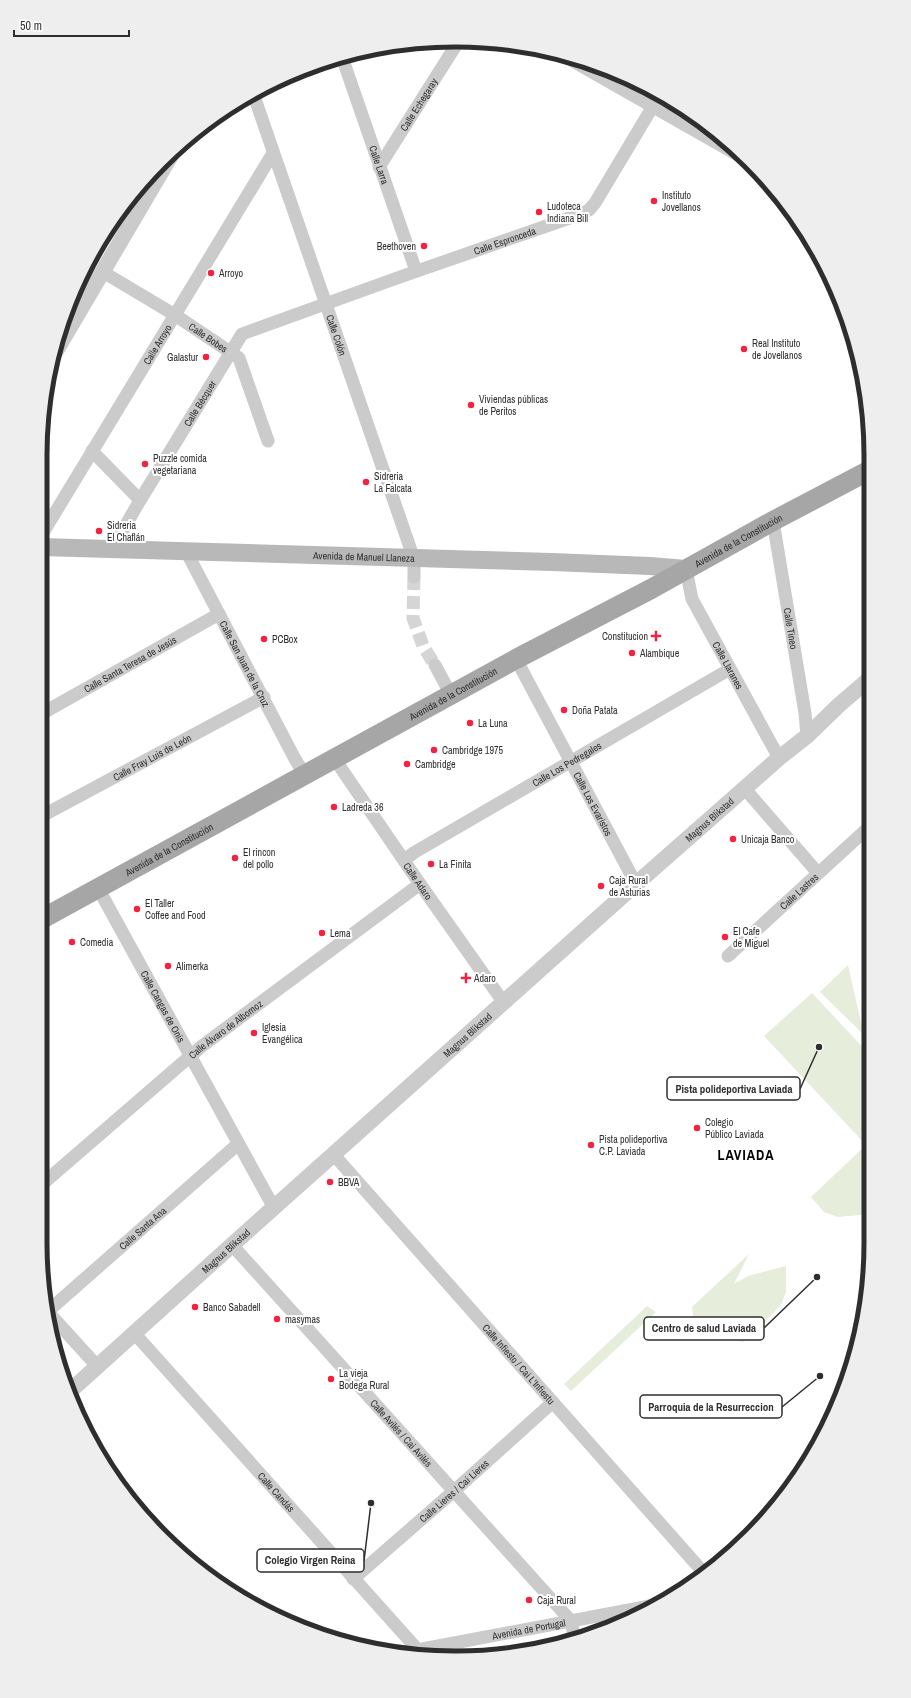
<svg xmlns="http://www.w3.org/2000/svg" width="911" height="1698" font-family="'Archivo Narrow',sans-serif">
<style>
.green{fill:#e6eddb}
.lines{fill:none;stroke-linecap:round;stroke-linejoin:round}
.minor-tunnel{stroke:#d5d5d5;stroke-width:13;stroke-dasharray:13 6;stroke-linecap:butt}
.minor{stroke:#cbcbcb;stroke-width:13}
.tertiary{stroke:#cbcbcb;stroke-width:16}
.secondary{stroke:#b8b8b8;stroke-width:18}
.primary{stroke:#a6a6a6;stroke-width:20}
.poi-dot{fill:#f42242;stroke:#fff;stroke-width:1.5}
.labels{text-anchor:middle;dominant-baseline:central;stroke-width:4;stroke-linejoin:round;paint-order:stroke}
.street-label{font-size:10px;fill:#2e2e2e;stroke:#fff}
.poi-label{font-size:10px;fill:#2e2e2e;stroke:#fff;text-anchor:start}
.district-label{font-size:14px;font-weight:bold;letter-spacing:1px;fill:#000;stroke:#fff}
.rim{fill:none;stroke:#2e2e2e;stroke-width:5}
.leader{fill:none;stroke:#2e2e2e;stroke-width:1.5}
.callout-dot{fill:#2e2e2e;stroke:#fff;stroke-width:1.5}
.callout{fill:#fff;stroke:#2e2e2e;stroke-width:1.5}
.callout-label{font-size:11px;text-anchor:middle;font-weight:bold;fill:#2e2e2e}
</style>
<rect width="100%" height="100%" fill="#fff"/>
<path class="green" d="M848,965L864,1035L820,992Z
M812,993L869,1054L870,1142L867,1145L870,1146V1214L838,1217L824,1212L811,1197L866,1145L764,1036Z
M749,1254L734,1284L748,1276L786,1266V1292L781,1305L748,1339L743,1342L735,1340L694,1321L692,1307Z
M647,1306L656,1312L571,1391L564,1384Z"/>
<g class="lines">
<path class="minor-tunnel" d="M414,577L413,618L423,646L435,665"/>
<g class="minor">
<path id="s1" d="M342,57L416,271"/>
<path id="s2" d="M253,93L414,559V577"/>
<path id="s3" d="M379,167L458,42"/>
<path id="s4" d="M103,272L175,315L239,358L268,441"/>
<path d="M92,451L140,500"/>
<path id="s5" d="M773,521L805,713L807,736"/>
<path id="s6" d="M41,536L273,153"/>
<path id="s7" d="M112,549L139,502L242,334L400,277L581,214L589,210L595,203L659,96"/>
<path id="s8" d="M186,551L295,759L305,775"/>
<path id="s9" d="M686,569L692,599L779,758"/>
<path id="s10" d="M516,659L636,884"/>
<path d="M435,665L451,695"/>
<path id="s11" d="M41,714L219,614"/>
<path id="s12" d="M334,758L420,884L504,1003"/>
<path d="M745,789L818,873"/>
<path id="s13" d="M40,817L264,697"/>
<path id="s14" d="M404,860L415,852L730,669"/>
<path id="s15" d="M98,888L274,1208"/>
<path id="s16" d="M728,956L869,827"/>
<path id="s17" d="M334,1155L704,1573"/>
<path id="s18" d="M40,1186L202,1046L420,884"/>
<path id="s19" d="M232,1245L571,1621"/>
<path d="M47,1311L98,1367"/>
<path id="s20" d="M47,1312L238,1144"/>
<path id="s21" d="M135,1334L418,1650L419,1656"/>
<path id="s22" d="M353,1579L454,1491L553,1402"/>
<path d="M571,1621L575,1640"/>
<path id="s23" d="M401,1653L655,1605"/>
</g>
<g class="tertiary">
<path d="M567,56L741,155"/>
<path d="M53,356L173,152"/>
<path id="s24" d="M69,1392L232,1245L636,884L779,758L807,736L839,705L868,680"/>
</g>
<path class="secondary" id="s25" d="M41,547L552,562L650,566L686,569"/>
<path class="primary" id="s26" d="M40,920L516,659L651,589L773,521L868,471"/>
</g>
<g class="poi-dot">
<circle cx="654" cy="201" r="4"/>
<circle cx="539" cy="212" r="4"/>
<circle cx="424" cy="246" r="4"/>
<circle cx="211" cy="273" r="4"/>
<circle cx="744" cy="349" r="4"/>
<circle cx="206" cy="357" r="4"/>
<circle cx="471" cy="405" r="4"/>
<circle cx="145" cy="464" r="4"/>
<circle cx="366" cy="482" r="4"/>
<circle cx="99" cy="531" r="4"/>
<path d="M654 630h4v4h4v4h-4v4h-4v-4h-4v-4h4z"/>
<circle cx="264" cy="639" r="4"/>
<circle cx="632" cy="653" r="4"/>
<circle cx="564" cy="710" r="4"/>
<circle cx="470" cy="723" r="4"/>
<circle cx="434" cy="750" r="4"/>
<circle cx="407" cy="764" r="4"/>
<circle cx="334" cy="807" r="4"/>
<circle cx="733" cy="839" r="4"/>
<circle cx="235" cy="858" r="4"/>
<circle cx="431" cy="864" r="4"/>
<circle cx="601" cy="886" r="4"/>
<circle cx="137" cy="909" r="4"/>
<circle cx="322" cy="933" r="4"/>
<circle cx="725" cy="937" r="4"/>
<circle cx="72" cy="942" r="4"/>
<circle cx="168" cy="966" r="4"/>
<path d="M464 972h4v4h4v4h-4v4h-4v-4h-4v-4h4z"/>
<circle cx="254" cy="1033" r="4"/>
<circle cx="697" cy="1128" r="4"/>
<circle cx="591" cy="1145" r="4"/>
<circle cx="330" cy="1182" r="4"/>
<circle cx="195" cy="1307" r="4"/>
<circle cx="277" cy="1319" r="4"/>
<circle cx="331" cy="1379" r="4"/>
<circle cx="529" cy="1600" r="4"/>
</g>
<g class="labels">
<g class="street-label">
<text stroke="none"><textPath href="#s3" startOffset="74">Calle Echegaray</textPath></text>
<text stroke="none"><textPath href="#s1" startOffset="114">Calle Larra</textPath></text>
<text stroke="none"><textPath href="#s7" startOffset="530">Calle Espronceda</textPath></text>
<text stroke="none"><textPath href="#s2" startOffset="256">Calle Colón</textPath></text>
<text stroke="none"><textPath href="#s4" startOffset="124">Calle Bobes</textPath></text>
<text stroke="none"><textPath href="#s6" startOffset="224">Calle Arroyo</textPath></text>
<text stroke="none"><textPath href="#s7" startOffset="170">Calle Bécquer</textPath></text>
<text stroke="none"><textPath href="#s26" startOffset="795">Avenida de la Constitución</textPath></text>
<text stroke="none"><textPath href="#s25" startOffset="323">Avenida de Manuel Llaneza</textPath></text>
<text stroke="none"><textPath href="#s5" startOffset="109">Calle Tineo</textPath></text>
<text stroke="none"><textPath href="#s8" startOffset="127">Calle San Juan de la Cruz</textPath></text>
<text stroke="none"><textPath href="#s11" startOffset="102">Calle Santa Teresa de Jesús</textPath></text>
<text stroke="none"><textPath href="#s9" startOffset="106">Calle Llaranes</textPath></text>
<text stroke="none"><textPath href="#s26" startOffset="471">Avenida de la Constitución</textPath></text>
<text stroke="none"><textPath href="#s13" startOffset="127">Calle Fray Luis de León</textPath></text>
<text stroke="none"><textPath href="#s14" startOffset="189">Calle Los Pedregales</textPath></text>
<text stroke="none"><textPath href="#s10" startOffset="164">Calle Los Evaristos</textPath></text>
<text stroke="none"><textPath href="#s24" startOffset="859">Magnus Blikstad</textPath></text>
<text stroke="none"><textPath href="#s26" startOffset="147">Avenida de la Constitución</textPath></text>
<text stroke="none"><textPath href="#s12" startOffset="149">Calle Adaro</textPath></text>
<text stroke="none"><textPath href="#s16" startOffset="96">Calle Lastres</textPath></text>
<text stroke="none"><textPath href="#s15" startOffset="135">Calle Cangas de Onís</textPath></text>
<text stroke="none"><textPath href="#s18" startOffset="243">Calle Álvaro de Albornoz</textPath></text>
<text stroke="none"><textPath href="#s24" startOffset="535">Magnus Blikstad</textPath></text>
<text stroke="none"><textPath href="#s20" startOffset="127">Calle Santa Ana</textPath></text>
<text stroke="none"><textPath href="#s24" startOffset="211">Magnus Blikstad</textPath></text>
<text stroke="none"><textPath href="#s17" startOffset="279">Calle Infiesto / Cai L'Infiestu</textPath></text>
<text stroke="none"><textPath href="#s19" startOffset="253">Calle Avilés / Cai Avilés</textPath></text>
<text stroke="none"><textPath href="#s22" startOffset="134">Calle Lieres / Cai Lieres</textPath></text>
<text stroke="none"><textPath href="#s21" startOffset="212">Calle Candás</textPath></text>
<text stroke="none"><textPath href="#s23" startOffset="130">Avenida de Portugal</textPath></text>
</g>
<g class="poi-label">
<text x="662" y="195">Instituto<tspan x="662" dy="12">Jovellanos</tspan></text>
<text x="547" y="206">Ludoteca<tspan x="547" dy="12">Indiana Bill</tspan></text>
<text x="416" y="246" text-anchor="end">Beethoven</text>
<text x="219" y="273">Arroyo</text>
<text x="752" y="343">Real Instituto<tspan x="752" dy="12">de Jovellanos</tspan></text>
<text x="198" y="357" text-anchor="end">Galastur</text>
<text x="479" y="399">Viviendas públicas<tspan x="479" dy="12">de Peritos</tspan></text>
<text x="153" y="458">Puzzle comida<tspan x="153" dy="12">vegetariana</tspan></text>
<text x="374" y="476">Sidreria<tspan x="374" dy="12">La Falcata</tspan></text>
<text x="107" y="525">Sidreria<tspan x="107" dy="12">El Chaflán</tspan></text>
<text x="648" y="636" text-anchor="end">Constitucion</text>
<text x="272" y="639">PCBox</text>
<text x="640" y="653">Alambique</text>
<text x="572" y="710">Doña Patata</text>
<text x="478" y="723">La Luna</text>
<text x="442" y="750">Cambridge 1975</text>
<text x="415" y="764">Cambridge</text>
<text x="342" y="807">Ladreda 36</text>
<text x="741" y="839">Unicaja Banco</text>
<text x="243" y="852">El rincon<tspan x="243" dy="12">del pollo</tspan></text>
<text x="439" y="864">La Finita</text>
<text x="609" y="880">Caja Rural<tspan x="609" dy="12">de Asturias</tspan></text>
<text x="145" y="903">El Taller<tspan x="145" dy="12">Coffee and Food</tspan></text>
<text x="733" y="931">El Cafe<tspan x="733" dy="12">de Miguel</tspan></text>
<text x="330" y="933">Lema</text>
<text x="80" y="942">Comedia</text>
<text x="176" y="966">Alimerka</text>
<text x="474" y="978">Adaro</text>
<text x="262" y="1027">Iglesia<tspan x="262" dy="12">Evangélica</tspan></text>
<text x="705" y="1122">Colegio<tspan x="705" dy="12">Público Laviada</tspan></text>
<text x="599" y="1139">Pista polideportiva<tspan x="599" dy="12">C.P. Laviada</tspan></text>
<text x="338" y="1182">BBVA</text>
<text x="203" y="1307">Banco Sabadell</text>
<text x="285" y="1319">masymas</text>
<text x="339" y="1373">La vieja<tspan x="339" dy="12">Bodega Rural</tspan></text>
<text x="537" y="1600">Caja Rural</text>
</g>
<g class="district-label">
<text x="746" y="1155">LAVIADA</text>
</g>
</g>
<path d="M0 0H911V1698H0ZM455 47H456A408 408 0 0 1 864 455V1243A408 408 0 0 1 456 1651H455A408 408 0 0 1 47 1243V455A408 408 0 0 1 455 47Z" fill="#eee" fill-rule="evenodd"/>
<path class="rim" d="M455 47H456A408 408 0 0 1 864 455V1243A408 408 0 0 1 456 1651H455A408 408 0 0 1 47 1243V455A408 408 0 0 1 455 47Z"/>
<path class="leader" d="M819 1047L800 1089M817 1277L764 1328M820 1376L782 1407M371 1503L364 1561"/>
<g class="callout-dot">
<circle cx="819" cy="1047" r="4"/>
<circle cx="817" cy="1277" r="4"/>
<circle cx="820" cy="1376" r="4"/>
<circle cx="371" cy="1503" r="4"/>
</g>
<g class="callout">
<rect x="667" y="1077" width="133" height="23" rx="4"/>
<rect x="644" y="1317" width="120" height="23" rx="4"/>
<rect x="640" y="1395" width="142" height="23" rx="4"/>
<rect x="257" y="1549" width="107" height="23" rx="4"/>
</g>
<g class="callout-label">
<text x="734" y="1093">Pista polideportiva Laviada</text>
<text x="704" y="1332">Centro de salud Laviada</text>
<text x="711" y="1411">Parroquia de la Resurreccion</text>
<text x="310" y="1564">Colegio Virgen Reina</text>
</g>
<path d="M14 30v6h115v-6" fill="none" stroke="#2e2e2e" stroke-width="2"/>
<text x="20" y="30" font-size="12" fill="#2e2e2e" stroke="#ffffff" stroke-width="3" paint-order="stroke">50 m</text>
</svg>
